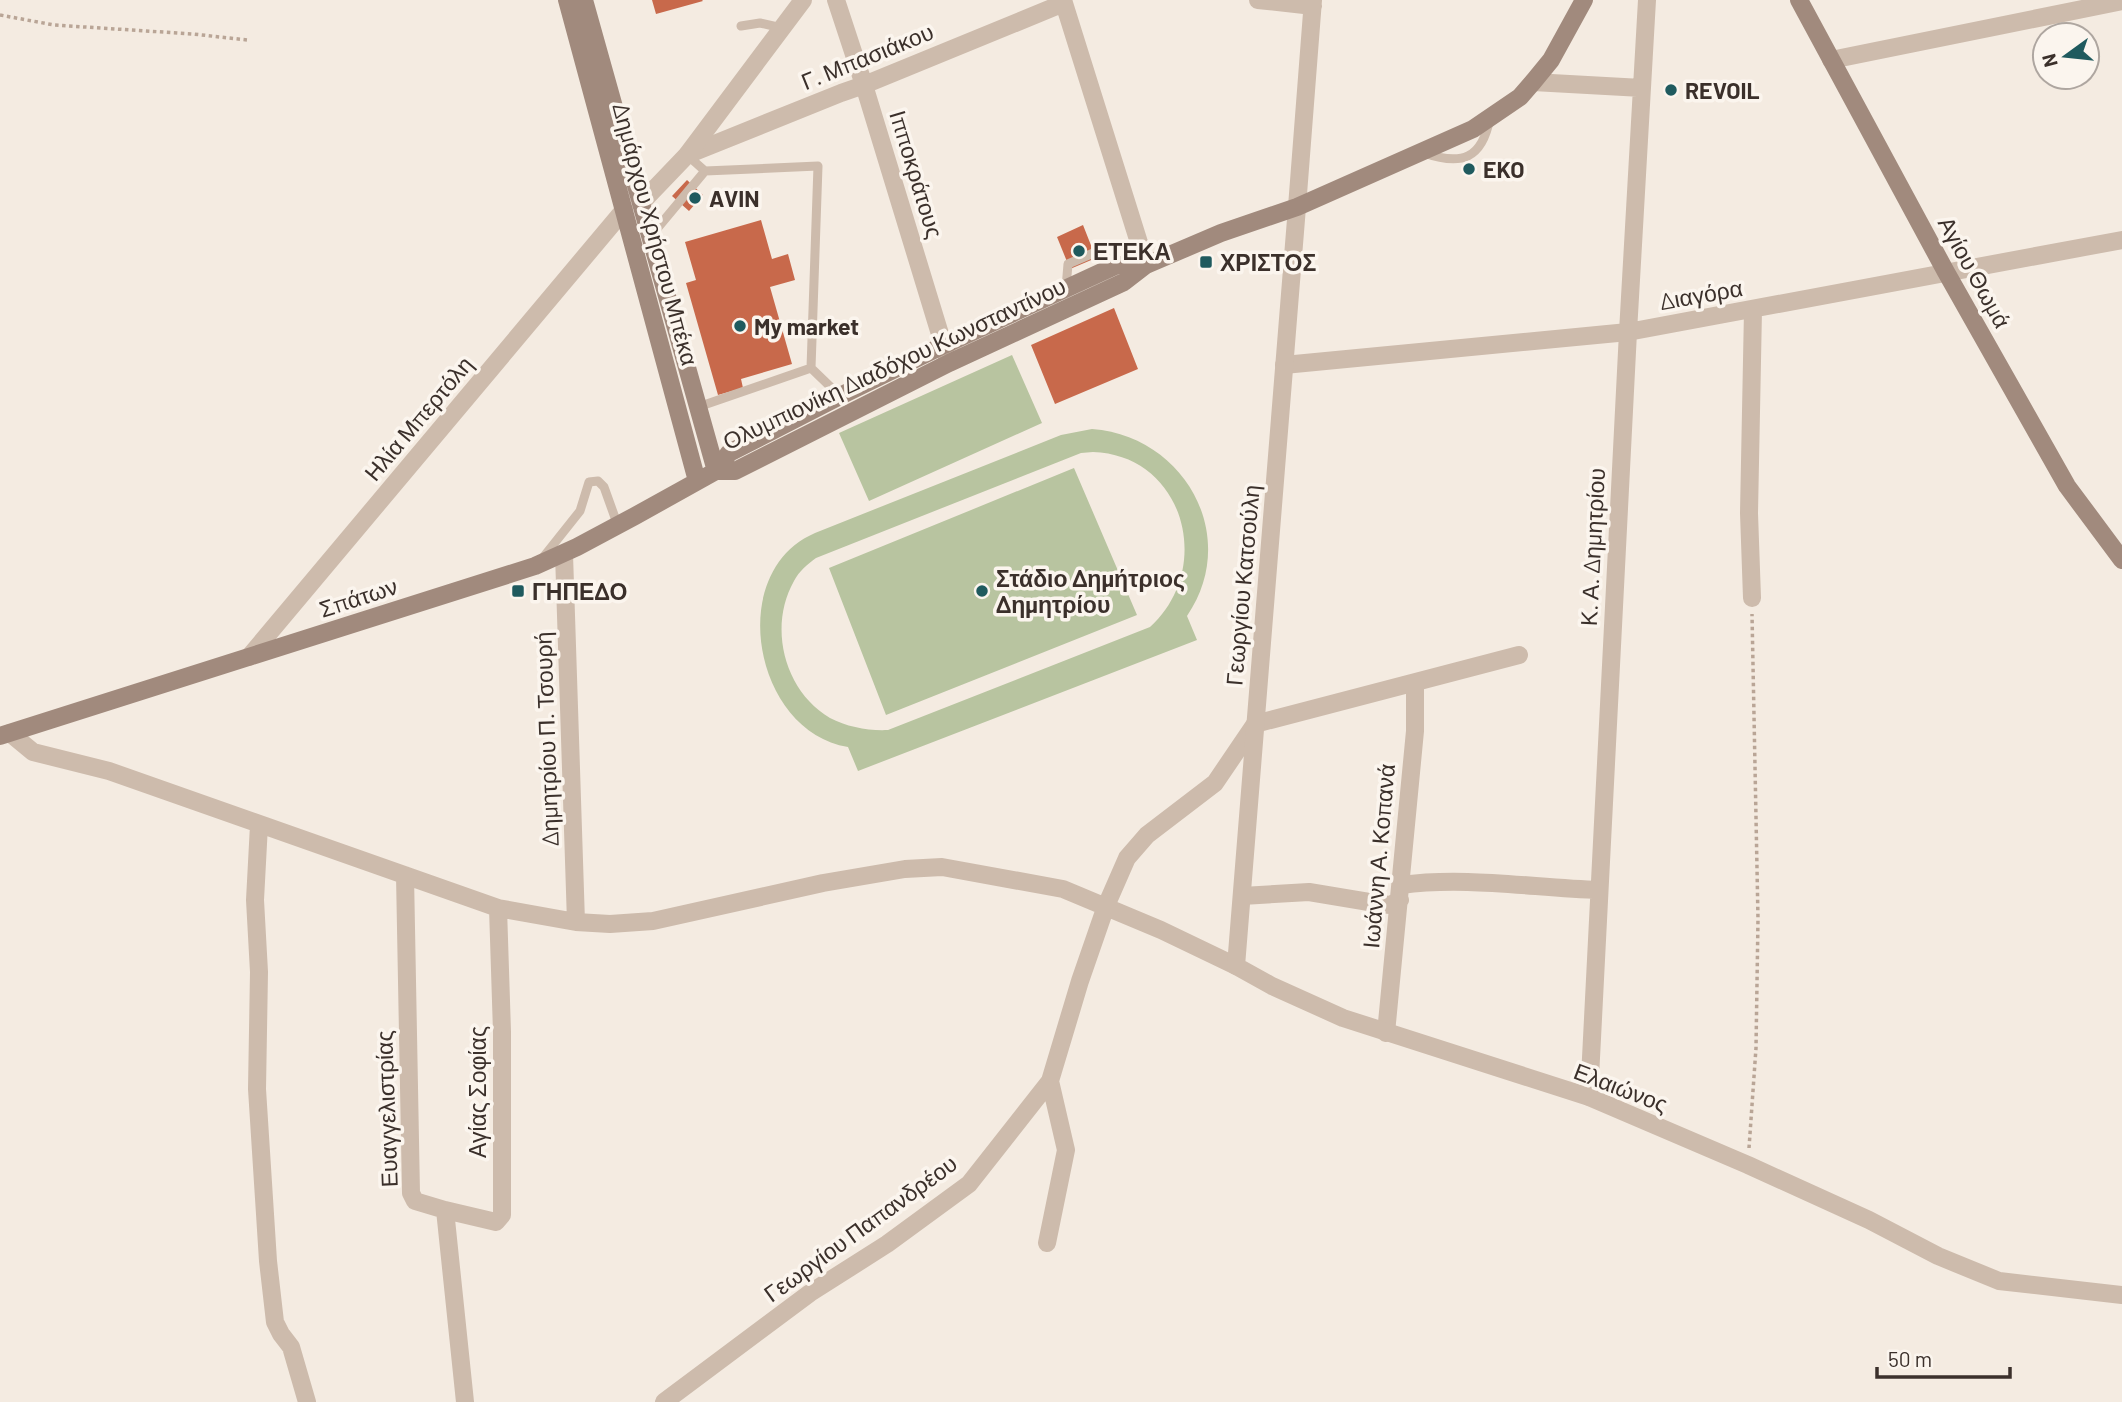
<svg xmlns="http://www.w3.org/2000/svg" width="2122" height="1402" font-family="Barlow,sans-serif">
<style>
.pitch{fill:#b8c4a0;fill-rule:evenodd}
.building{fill:#c8694b}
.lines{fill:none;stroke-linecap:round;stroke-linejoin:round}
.path{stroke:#b9a596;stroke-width:3.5;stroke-dasharray:3.5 3.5;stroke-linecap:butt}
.service{stroke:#cdbbac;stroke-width:9}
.minor{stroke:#cdbbac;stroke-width:18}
.tertiary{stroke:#cdbbac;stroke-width:18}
.secondary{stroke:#a18a7d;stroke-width:18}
.poi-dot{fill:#1f5a5e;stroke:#fbf5ee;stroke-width:2.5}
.labels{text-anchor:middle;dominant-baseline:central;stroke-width:7;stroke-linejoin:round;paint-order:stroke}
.street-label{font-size:23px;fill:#3b302b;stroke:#fbf5ee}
.poi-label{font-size:23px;font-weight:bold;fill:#3b302b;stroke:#fbf5ee;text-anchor:start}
</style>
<rect width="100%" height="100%" fill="#f4ebe1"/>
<path class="pitch" d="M1012,355L1042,423L869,501L839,433Z
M1092,429C1185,436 1241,537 1187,616L1197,640L858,771L848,747C754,732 724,572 815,533L1061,435ZM1093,452C1184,455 1215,568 1150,627L888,730C869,731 847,727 830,718C784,691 768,627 794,581C799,571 808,564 816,558L1081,453Z
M1074,468L1137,615L886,715L829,568Z"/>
<path class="building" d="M652,0H702L703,1L656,14Z
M687,180L703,195L689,211L672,196Z
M761,220L772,259L788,254L795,280L770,287L792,364L741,379L743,388L718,395L686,283L696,280L685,242Z
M1083,225L1096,258L1070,269L1057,237Z
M1114,308L1138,369L1055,404L1031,345Z"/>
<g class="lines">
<path class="path" d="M0,15L54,25L193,34L247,40
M1749,1148L1756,1048L1758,919L1752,614"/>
<path class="service" d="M741,26L760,23L782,28
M1424,153C1462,166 1482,159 1490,118
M687,155L705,171L818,166L811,368L840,396
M650,237L705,171
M1066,288L1068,264L1098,251L1117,265
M698,407L811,368
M541,560L580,511L589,482L598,481L604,487L618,526"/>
<path class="minor" d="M836,0L864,85L947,357
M1063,0L1146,265
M1258,0L1313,6
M1831,60L2122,1
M1533,82L1642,88
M687,155L841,93L864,85L1064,3
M1297,207L1313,0
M1284,365L1628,332L2122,240
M564,554L576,922
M1752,598L1749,513L1753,310
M249,657L624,210
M10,733L33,752L109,771L498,908L576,922L610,924L653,921L823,883L905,869L942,867L1063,889L1161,930L1236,966
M259,825L255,900L259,972L257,1089L268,1261L275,1322L281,1334L291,1347L307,1402
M405,875L411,1193L415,1201L445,1210L465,1402
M1401,885C1465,876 1534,888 1599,890
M1242,896L1309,892L1381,904L1390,905L1400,900
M1386,1033L1415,731V683
M1589,1097L1628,332L1647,0
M445,1210L496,1222L502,1215V1032L498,908
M1047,1243L1066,1150L1050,1081
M664,1402L810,1293L887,1244L969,1184L1050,1081L1080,981L1106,906L1127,858L1147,835L1215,783L1255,724L1519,655"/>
<path class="tertiary" d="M641,203L687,155L803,0
M1297,207L1236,966L1272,986L1343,1018L1589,1097L1748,1165L1869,1220L1938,1256L1999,1281L2122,1295"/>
<path class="secondary" d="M567,0L697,481
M584,0L716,471
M1799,0L1946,272L2067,486L2122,560
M716,471H735L949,363L1124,282L1146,265L1221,233L1297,207L1473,129L1520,97L1533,82L1551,60L1584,0
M0,736L535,566L577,547L635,516L716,471L729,453L840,396L944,345L1117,265H1146"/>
</g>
<g class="poi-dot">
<circle cx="1671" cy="90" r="7"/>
<circle cx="1469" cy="169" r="7"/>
<circle cx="695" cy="198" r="7"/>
<circle cx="1079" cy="251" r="7"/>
<rect x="1199" y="255" width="14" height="14" rx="3.5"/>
<circle cx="740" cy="326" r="7"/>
<rect x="511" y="584" width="14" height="14" rx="3.5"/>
<circle cx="982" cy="591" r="7"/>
</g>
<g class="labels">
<g class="street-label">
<text transform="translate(867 56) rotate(-22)">Γ. Μπασιάκου</text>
<text transform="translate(917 174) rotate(73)">Ιπποκράτους</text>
<text transform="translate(656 234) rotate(75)">Δημάρχου Χρήστου Μπέκα</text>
<text transform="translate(1975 272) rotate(61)">Αγίου Θωμά</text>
<text transform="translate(1701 294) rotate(-10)">Διαγόρα</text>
<text transform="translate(894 363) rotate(-25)">Ολυμπιονίκη Διαδόχου Κωνσταντίνου</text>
<text transform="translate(418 418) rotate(-50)">Ηλία Μπερτόλη</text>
<text transform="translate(1592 547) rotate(-87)">Κ. Α. Δημητρίου</text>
<text transform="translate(1242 585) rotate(-85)">Γεωργίου Κατσούλη</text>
<text transform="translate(358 597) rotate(-18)">Σπάτων</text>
<text transform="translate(546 739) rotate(-92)">Δημητρίου Π. Τσουρή</text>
<text transform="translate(1378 856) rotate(-85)">Ιωάννη Α. Κοπανά</text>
<text transform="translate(1621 1087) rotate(21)">Ελαιώνος</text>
<text transform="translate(477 1092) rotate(-90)">Αγίας Σοφίας</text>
<text transform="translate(386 1109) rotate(-92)">Ευαγγελιστρίας</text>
<text transform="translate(860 1228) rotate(-36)">Γεωργίου Παπανδρέου</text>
</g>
<g class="poi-label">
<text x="1685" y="90">REVOIL</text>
<text x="1483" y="169">EKO</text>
<text x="709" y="198">AVIN</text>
<text x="1093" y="251">ΕΤΕΚΑ</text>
<text x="1220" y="262">ΧΡΙΣΤΟΣ</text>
<text x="754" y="326">My market</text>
<text x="996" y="578">Στάδιο Δημήτριος<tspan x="996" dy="26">Δημητρίου</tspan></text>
<text x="532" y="591">ΓΗΠΕΔΟ</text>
</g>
</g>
<g transform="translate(2066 56) rotate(255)"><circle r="33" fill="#fbf5ee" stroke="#aea6a0" stroke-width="2"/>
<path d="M0-5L12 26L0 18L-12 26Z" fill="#1f5a5e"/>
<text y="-10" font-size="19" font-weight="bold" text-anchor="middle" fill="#3b302b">N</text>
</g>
<path d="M1877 1367v10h133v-10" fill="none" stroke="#3b302b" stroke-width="3.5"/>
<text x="1888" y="1367" font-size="21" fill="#3b302b" stroke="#fbf5ee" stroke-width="5" paint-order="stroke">50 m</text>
</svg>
